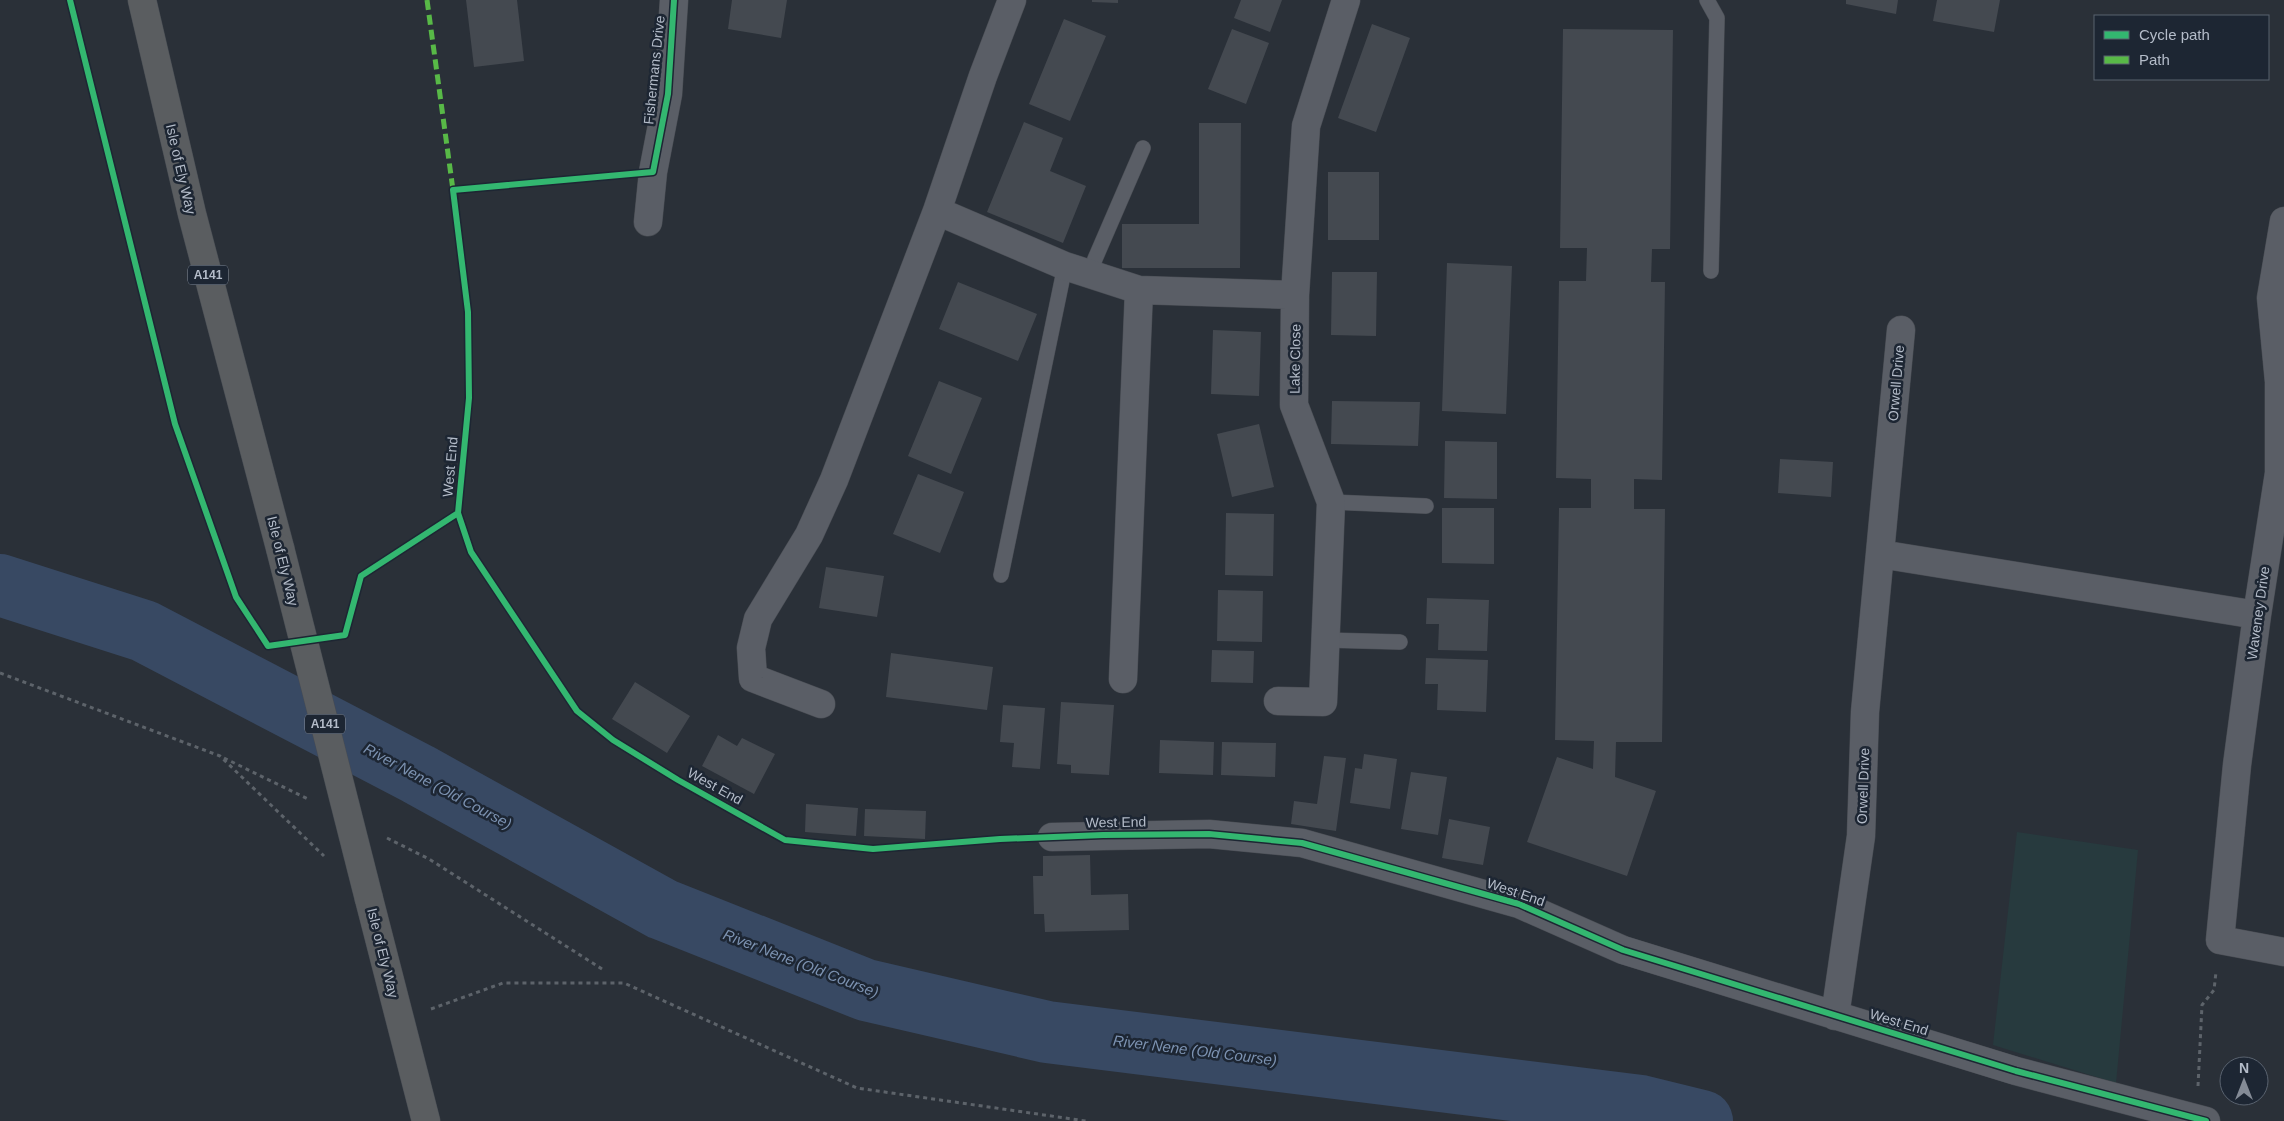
<svg xmlns="http://www.w3.org/2000/svg" width="2284" height="1121" font-family="Helvetica,sans-serif">
<style>
.green{fill:#273a3e}
.lines{fill:none;stroke-linecap:round;stroke-linejoin:round}
.river{stroke:#384963;stroke-width:62}
.building{fill:#444950}
.lane-casing{stroke:#484c53;stroke-width:16}
.street-casing{stroke:#484c53;stroke-width:29}
.highway-casing{stroke:#474c53;stroke-width:29}
.path{stroke:#5d636a;stroke-width:3;stroke-dasharray:4 4;stroke-linecap:butt}
.lane{stroke:#5a5e66;stroke-width:15}
.street{stroke:#5a5e66;stroke-width:28}
.highway{stroke:#5a5d60;stroke-width:28}
.highway-bridge-casing{stroke:#474c53;stroke-width:29;stroke-linecap:butt}
.highway-bridge{stroke:#5a5d60;stroke-width:28}
.quiet{stroke:#58b947;stroke-width:5;stroke-dasharray:10 5;stroke-linecap:butt}
.cycleway-casing{stroke:#1d2633;stroke-width:9}
.cycleway{stroke:#33b770;stroke-width:6}
.labels{text-anchor:middle;dominant-baseline:central;stroke-width:5;stroke-linejoin:round;paint-order:stroke}
.shield{fill:#1d2633;stroke:#878f9c;stroke-width:1}
.shield-label{font-size:12px;font-weight:bold;fill:#b4bcc9}
.street-label{font-size:14px;fill:#b4bcc9;stroke:#1d2633}
.water-label{font-size:15px;font-style:italic;fill:#7c92b1;stroke:#1d2633}
</style>
<rect width="100%" height="100%" fill="#2a3038"/>
<path class="green" d="M2017,832L2138,850L2116,1083L1993,1045Z"/>
<g class="lines">
<path class="river" d="M0,585L144,631L418,774L662,909L866,990L1047,1032L1641,1106L1702,1121"/>
</g>
<path class="building" d="M466,0H517L524,61L474,67Z
M732,0H787L781,38L728,29Z
M1092,0H1118V3L1092,2Z
M1241,0H1282L1270,32L1234,18Z
M1846,0H1898L1896,14L1846,4Z
M1937,0H2000L1994,32L1933,21Z
M1064,19L1106,36L1070,121L1029,104Z
M1372,24L1410,38L1376,132L1338,118Z
M1232,29L1269,43L1246,104L1208,89Z
M1563,29L1673,30L1670,249H1652L1651,282H1665L1662,480L1634,479V509H1665L1662,742H1616L1615,777L1656,791L1627,876L1527,842L1557,757L1593,769L1594,741L1555,740L1559,508H1591V479L1556,478L1559,281H1586L1587,248H1560Z
M1024,122L1063,138L1050,171L1086,186L1063,243L987,212Z
M1199,123H1241L1240,268H1122V224H1199Z
M1328,172H1379V240H1328Z
M1447,263L1512,266L1506,414L1442,411Z
M1332,272H1377L1376,336L1331,335Z
M958,282L1037,314L1018,361L939,329Z
M1213,330L1261,332L1259,396L1211,394Z
M939,381L982,398L951,474L908,456Z
M1332,401L1420,402L1418,446L1331,444Z
M1259,424L1274,487L1232,497L1217,434Z
M1445,441L1497,442V499L1444,498Z
M1780,459L1833,462L1831,497L1778,493Z
M918,474L964,492L940,553L893,534Z
M1442,508H1494V564L1442,563Z
M1226,513L1274,514L1273,576L1225,575Z
M826,567L884,576L877,617L819,608Z
M1218,590L1263,591L1262,642L1217,641Z
M1427,598L1489,600L1487,651L1438,650L1439,624H1426Z
M1212,650L1254,651L1253,683L1211,682Z
M891,653L993,667L987,710L886,697Z
M1426,658L1488,660L1486,712L1437,710L1438,684H1425Z
M635,682L690,716L667,753L612,719Z
M1061,702L1114,705L1109,775L1071,773V765L1057,764Z
M1003,705L1045,708L1040,769L1012,767L1014,743L1000,742Z
M718,735L737,746L742,738L775,754L754,794L702,766Z
M1160,740L1214,742L1213,775L1159,773Z
M1222,742L1276,743L1275,777L1221,775Z
M1364,754L1397,759L1390,809L1350,803L1355,768L1362,769Z
M1324,756L1346,758L1336,831L1291,824L1294,801L1317,804Z
M1411,772L1447,777L1438,835L1401,829Z
M806,804L858,808L856,836L805,832Z
M865,809L926,811L925,839L864,836Z
M1449,819L1490,827L1483,865L1442,858Z
M1090,855L1091,895L1128,894L1129,930L1045,932L1044,914H1034L1033,876H1043V856Z"/>
<g class="lines">
<g class="lane-casing">
<path id="lane" d="M1707,0L1717,18L1711,271
M1090,275L1095,259L1143,148
M1331,502L1426,506
M1001,575L1065,266
M1325,640L1400,642"/>
</g>
<g class="street-casing">
<path id="street" d="M937,211L1065,266L1139,290L1295,295
M2284,221L2271,298L2279,382V473L2257,615L2237,765L2220,940L2284,952
M648,222L653,172L668,94L674,0
M1880,554L2257,615
M1123,679L1139,290
M1278,701L1323,702L1331,502L1294,405L1295,295L1306,126L1346,0
M821,704L753,678L751,648L758,619L809,535L834,480L937,211L983,76L1012,0
M1052,837L1209,834L1302,843L1519,904L1623,950L2016,1071L2206,1121
M1835,1016L1861,836L1865,712L1901,330"/>
</g>
<g class="highway-casing">
<path id="highway" d="M142,0L192,214L280,548
M369,899L426,1121"/>
</g>
<path class="path" d="M236,597L268,646
M345,635L361,576
M0,673L220,756L324,856
M224,758L310,800
M387,838L429,859L602,969
M431,1009L503,983H624L857,1088L1086,1121
M2198,1086L2202,1005L2214,990L2216,972"/>
<use href="#lane" class="lane"/>
<use href="#street" class="street"/>
<use href="#highway" class="highway"/>
<g class="highway-bridge-casing">
<path id="highway-bridge" d="M280,548L369,899"/>
</g>
<use href="#highway-bridge" class="highway-bridge"/>
<path class="quiet" d="M427,0L453,190"/>
<g class="cycleway-casing">
<path id="cycleway" d="M70,0L175,424L236,597L268,646L345,635L361,576L458,513
M674,0L668,94L653,172L453,190L468,312L469,398L458,513L471,552L577,711L613,740L678,780L785,840L873,849L1000,839L1103,835L1209,834L1302,843L1519,904L1623,950L2016,1071L2206,1121"/>
</g>
<use href="#cycleway" class="cycleway"/>
</g>
<g class="labels">
<g class="shield">
<rect x="188" y="265.5" width="40" height="19" rx="4"/>
<rect x="305" y="714.5" width="40" height="19" rx="4"/>
</g>
<g class="shield-label">
<text x="208" y="275">A141</text>
<text x="325" y="724">A141</text>
</g>
<g class="street-label">
<text transform="translate(654 70) rotate(-84)">Fishermans Drive</text>
<text transform="translate(181 169) rotate(77)">Isle of Ely Way</text>
<text transform="translate(1295 359) rotate(-89)">Lake Close</text>
<text transform="translate(1896 383) rotate(-85)">Orwell Drive</text>
<text transform="translate(450 467) rotate(-85)">West End</text>
<text transform="translate(283 561) rotate(76)">Isle of Ely Way</text>
<text transform="translate(2258 613) rotate(-82)">Waveney Drive</text>
<text transform="translate(715 786) rotate(29)">West End</text>
<text transform="translate(1863 786) rotate(-88)">Orwell Drive</text>
<text transform="translate(1116 822) rotate(-1)">West End</text>
<text transform="translate(1516 892) rotate(19)">West End</text>
<text transform="translate(383 953) rotate(76)">Isle of Ely Way</text>
<text transform="translate(1899 1022) rotate(17)">West End</text>
</g>
<g class="water-label">
<text transform="translate(438 786) rotate(28)">River Nene (Old Course)</text>
<text transform="translate(801 963) rotate(21)">River Nene (Old Course)</text>
<text transform="translate(1195 1050) rotate(7)">River Nene (Old Course)</text>
</g>
</g>
<rect x="2094" y="15" width="175" height="65" fill="#1d2633" stroke="#59626f"/>
<rect x="2104" y="31" width="25" height="8" fill="#33b770" stroke="#59626f"/>
<text x="2139" y="40" font-size="15" fill="#b4bcc9">Cycle path</text>
<rect x="2104" y="56" width="25" height="8" fill="#58b947" stroke="#59626f"/>
<text x="2139" y="65" font-size="15" fill="#b4bcc9">Path</text>
<g transform="translate(2244 1081)"><circle r="24" fill="#1d2633" stroke="#59626f"/>
<path d="M0-4L9 19L0 12L-9 19Z" fill="#848b96"/>
<text y="-8" font-size="14" font-weight="bold" text-anchor="middle" fill="#b4bcc9">N</text>
</g>
</svg>
